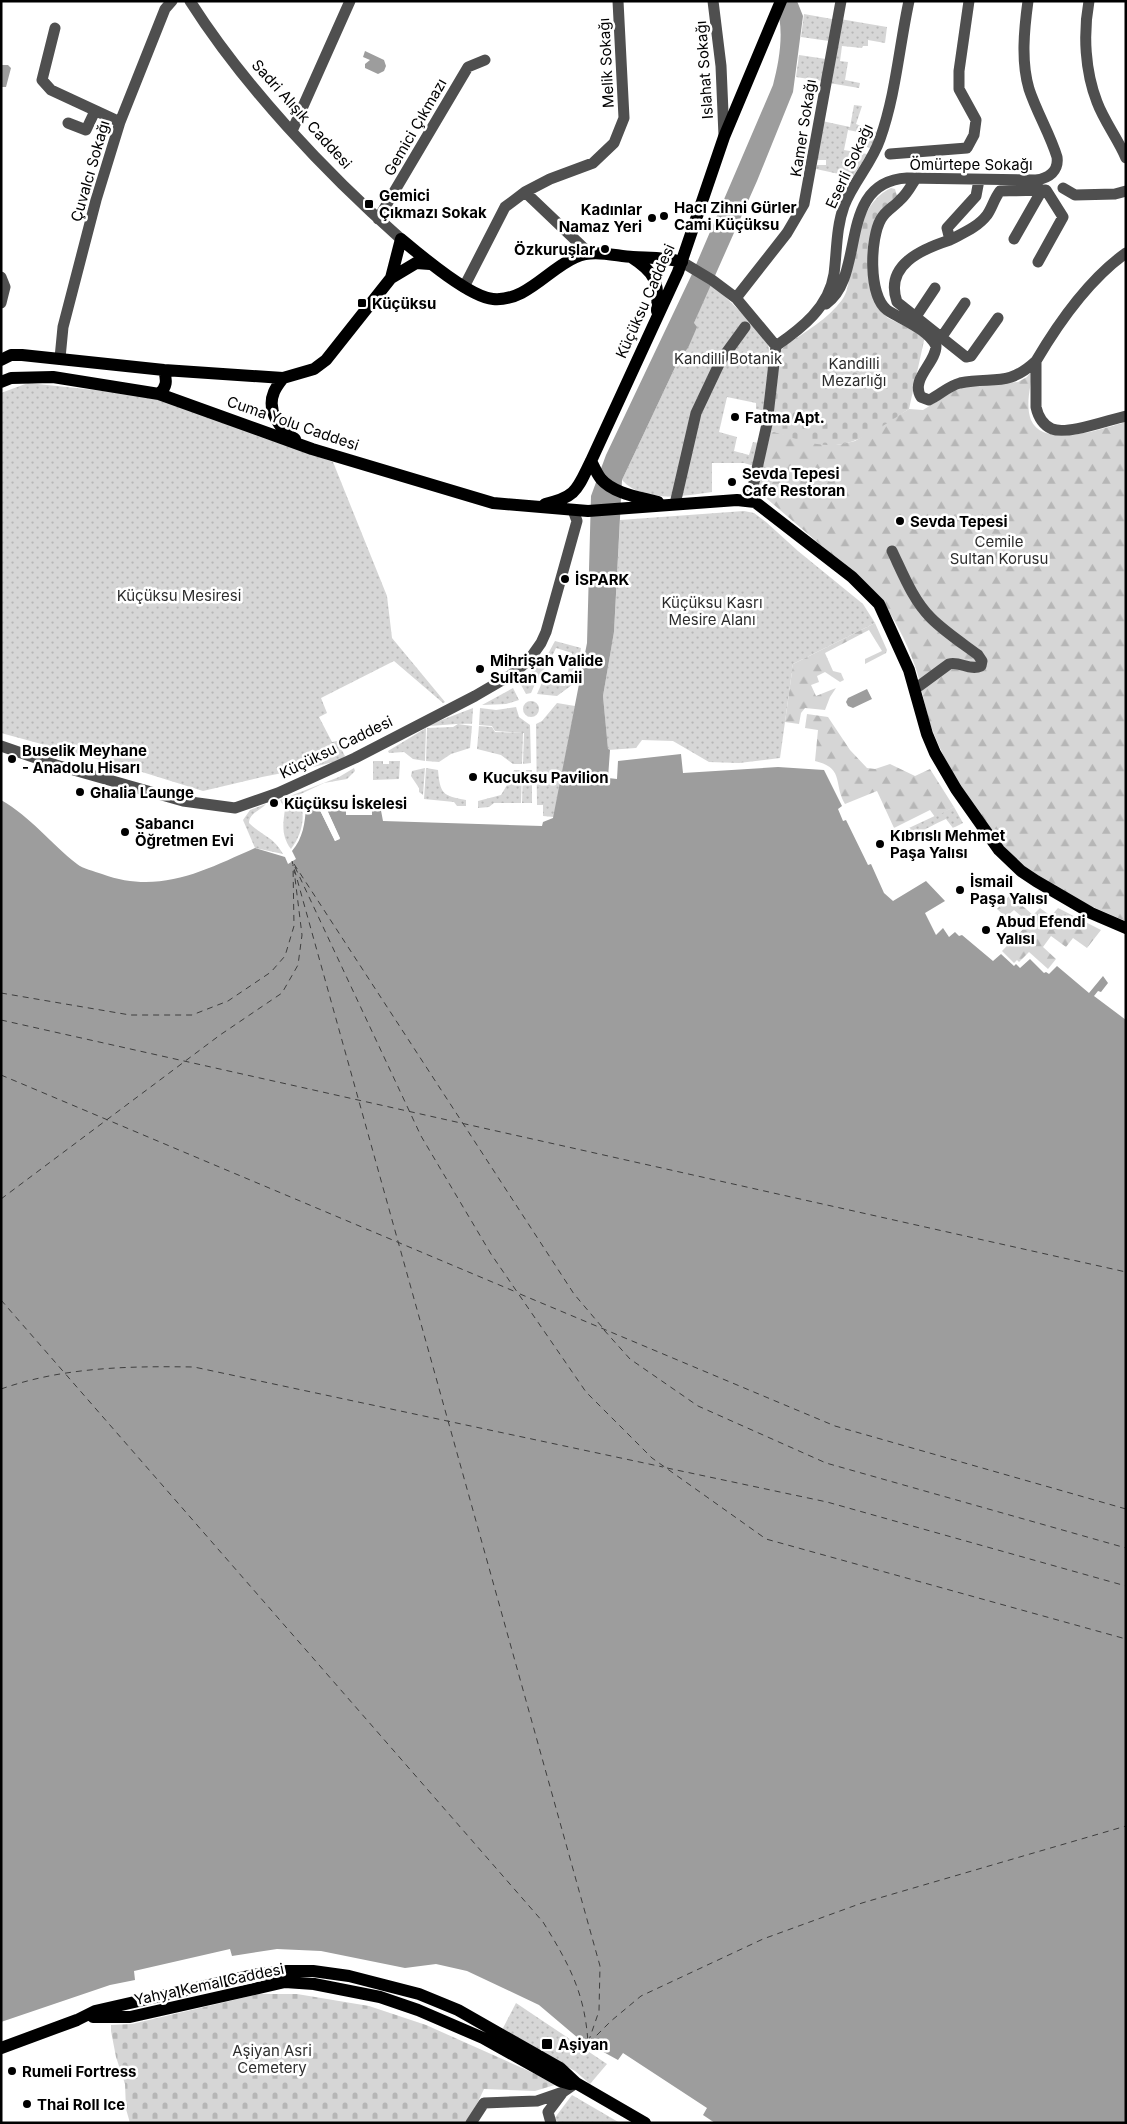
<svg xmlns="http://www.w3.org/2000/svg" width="1127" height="2124" font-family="Inter,sans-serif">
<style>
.green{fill:url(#green-dots)}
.forest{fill:url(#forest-firs)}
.cemetery{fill:url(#cemetery-stones)}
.water{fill:#9d9d9d}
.pier{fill:#fff}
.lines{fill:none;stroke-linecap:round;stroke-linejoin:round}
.ferry{stroke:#3e3e3e;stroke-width:1;stroke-dasharray:6 5;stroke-linecap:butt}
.minor{stroke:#4f4f4f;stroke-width:11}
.major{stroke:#000;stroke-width:12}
.poi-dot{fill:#000;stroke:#fff;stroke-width:2}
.labels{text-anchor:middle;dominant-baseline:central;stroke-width:5;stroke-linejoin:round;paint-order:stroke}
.street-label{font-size:15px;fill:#000;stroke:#fff}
.poi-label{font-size:15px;font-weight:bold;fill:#000;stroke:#fff;text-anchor:start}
.park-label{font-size:15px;fill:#2d2d2d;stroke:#fff}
</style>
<defs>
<pattern id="green-dots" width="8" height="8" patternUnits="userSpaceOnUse" patternTransform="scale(1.25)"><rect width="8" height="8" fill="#d6d6d6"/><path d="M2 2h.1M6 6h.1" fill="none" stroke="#b6b6b6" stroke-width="1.8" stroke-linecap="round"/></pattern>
<pattern id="forest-firs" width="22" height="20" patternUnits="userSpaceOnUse" patternTransform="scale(1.25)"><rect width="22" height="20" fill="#d6d6d6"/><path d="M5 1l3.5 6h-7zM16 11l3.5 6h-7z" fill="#b6b6b6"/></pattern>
<pattern id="cemetery-stones" width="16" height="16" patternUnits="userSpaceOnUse" patternTransform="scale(1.25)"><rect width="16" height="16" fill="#d6d6d6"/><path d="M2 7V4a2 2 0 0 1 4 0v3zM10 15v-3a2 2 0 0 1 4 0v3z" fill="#b6b6b6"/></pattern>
</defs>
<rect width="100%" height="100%" fill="#fff"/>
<path class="green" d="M804,14L832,19L829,41L801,37Z
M840,19L887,27L885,43L868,40V46H863L862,48L842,46L840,61L848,62L845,80L860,83L859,88L829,83Z
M799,55L826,59L822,81L796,77Z
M854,105L862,106L856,124L876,132L875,135L878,136L873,149L867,147L869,134L848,130L844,150L867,154L853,177L816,169L817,165H826V160H817L822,121L850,127Z
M710,283C722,293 763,332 768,345C773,358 767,396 766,411L756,409V403L727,397L719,432L737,437L734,451L749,455L753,442L759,443L754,466L744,463H712V492C683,496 644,504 622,480L679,359L688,348L694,323Z
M28,383L152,396L333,462L387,596L392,638L445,702L443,703L394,661L321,698L327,713L319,717L332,742L337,741L345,756L338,761L313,767L262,777L203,791L126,767L1,733V393Z
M744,511L754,513L766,522L798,551L863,604L875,623L793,664L780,758L739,763L709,762L673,741L642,740L636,748L608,750L603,696L614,632L620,520Z
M555,641L581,648L576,682L557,696L537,694L544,678L547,679L546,683L565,686L572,653L556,648C549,664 538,676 531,693L526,694L520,683L549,652Z
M513,688L519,700L506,704L482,705Z
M523 709a8 8 0 1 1 16 0a8 8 0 1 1-16 0Z
M557,703L575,706L554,817L543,816V805H537L536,724L542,721Z
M516,707L519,717L530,725L531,763L523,764L524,733L495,731L492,726L479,725L480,708L496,710Z
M473,708L472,724C457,723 442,726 426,726Z
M458,724L472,726L470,748L451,754L439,762L426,761L427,728L453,727Z
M479,726L492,727L495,732L523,733L522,764H513L501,755L477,749Z
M426,728L425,761L413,759L404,752L389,753L388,751Z
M373,761H383V764H389V761H400L399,779L373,780Z
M354,768L355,771L347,779L324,783L288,800L286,798L282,800L286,808L299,801C307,816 301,836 291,849C281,836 283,823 285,809L280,800L339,777Z
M425,768L423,795L419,792V788L411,776L412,771Z
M426,768L438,770C440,794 443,796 466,800V806H457L454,802L424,799Z
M514,770H522L521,803H494L489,807L478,808V801L501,795L510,780Z
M523,770H532V803H522Z
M266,804C261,810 249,813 249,823C262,836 273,836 283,854L255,848L243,820L250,810Z
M954,807L963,823L953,828L946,819C934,824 924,830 913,836L911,833L898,839L896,834Z
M516,2003L607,2064L590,2084L575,2071L502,2030Z
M572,2095L620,2123H560L554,2119Z"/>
<path class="forest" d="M1033,369C1031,385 1025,405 1031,420C1044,450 1104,428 1126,422V921C1093,908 1053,889 1025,868C994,844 948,771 934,734C925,713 923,690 916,669C907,641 891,611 872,589L759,492L757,488L771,431L820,444L838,445L855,441L909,409L923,410L962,386L1018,382L1027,377Z
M875,623L887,650L886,653L865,664V659L882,651L869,630L825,653L833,671L841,673L844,680L840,682L825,672L817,676L819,682L811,685L816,696L836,688L830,697L825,710L805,708L801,713L799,724L785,722L793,664Z
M807,714L828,717L850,750L867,768L875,769L890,764L915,776L930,769L954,807L935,817L930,810L894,828L877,791L845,804C833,784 845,768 815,761L818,730L805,728Z
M1010,895L1033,915L1040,908L1051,916L1058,908L1101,930L1087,948L1073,938L1066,947L1051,936L1043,947L1056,959L1048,969L1029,952L1019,962L1017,960L1014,963L1002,951L1029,923L1014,910L1006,917L997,909Z"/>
<path class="cemetery" d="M891,188L895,189L897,196L877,216L878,308L888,318L925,336L909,409C888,422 862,443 836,445C815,447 791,437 771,431L781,350L786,345C805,332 828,319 842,300C848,292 849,280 850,271C855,243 862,201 891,188Z
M259,1994H297L369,2006L426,2025L558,2084L535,2091L484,2089L468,2123H130L126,2109L125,2084L116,2057L111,2031V2025L132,2024Z"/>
<path class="water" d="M775,1H797L803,16L793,92L757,181L694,323L697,327L688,348L679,359L622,480L614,632L603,696L608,749L610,750L608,778L617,779L618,761L681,754L683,773L778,767L824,770L842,806L838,809L843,821L846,820L868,865L871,864L884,893L893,901L926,881L945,901L925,913L936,935L943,928L949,937L955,932L959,936L962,935L993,961L1001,954L1014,966L1016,964L1020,968L1030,959L1044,973L1046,972L1049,974L1057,966L1089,993L1103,976L1108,983L1101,992L1098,991L1094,996L1126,1020V2123H715L703,2115L707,2108L623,2053L618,2060L578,2038L539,2005L467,1971L436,1964L405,1968L321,1951L277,1949L232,1956L230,1949L134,1971L135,1980L110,1985L1,2022V800C31,817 50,843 77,864C83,869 94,871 102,874C159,895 203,871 255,848L285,857L288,864L296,859L292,851C303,838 305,823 306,807L316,802L335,841L340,838L323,801L346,802V815H372V800H379L383,821L542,826L543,822L553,818L587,643L591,496L606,455L692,274L773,85C780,58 785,28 775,1Z
M365,51L384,60L386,66L384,71L378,74L365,68V64L370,60L363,57Z
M2,65H8L11,68L6,87H2Z
M867,689L872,699L853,708L848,706L846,702L848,698Z"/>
<path class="pier" d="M323,801L340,839L335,841L316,802H319L336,838L320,802Z"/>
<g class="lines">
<path class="ferry" d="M294,864L574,1294L602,1327
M295,867L421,1136L491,1254L586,1392L652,1458L766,1539L1126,1639
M1,993L130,1015H192L228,1001L271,972L285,956L294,926L293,865
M1,1020L1126,1272
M1,1075L516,1292
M1,1199L220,1035L282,993L298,965L302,935L294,870
M520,1294L835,1426L1126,1509
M1,1300L543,1922C569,1964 585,1993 588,2043L599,2011L600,1966L292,861
M604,1330L630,1359L698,1406L826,1463L1126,1548
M1,1389C64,1367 128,1366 194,1367L663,1467
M667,1468L827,1502L1126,1586
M589,2043L611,2021L641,1996L763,1939L862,1903L1126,1826"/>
<path class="minor" d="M190,1C244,86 326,173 401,239
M713,1L721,66L724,136
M1089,1C1083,34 1085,71 1097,102C1104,121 1118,139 1126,158
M55,28L42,80L51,90L120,122
M68,123L86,130L95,111
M292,131L350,1
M890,154L967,148L974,135L976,120L959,89V71L969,1
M916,178C911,186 907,194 900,200C894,207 886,210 881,219C870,238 868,295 887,310C902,320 928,329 936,346C936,363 910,379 921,397L929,400C940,395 948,386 960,383C993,376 1007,388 1036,361V407C1038,416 1043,425 1052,429C1068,435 1108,420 1126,416
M979,180L976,196L947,228L950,240C963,233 978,227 987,215C992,208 994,199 1000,191L1046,190L1063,217L1038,262
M1063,188L1075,195L1115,194L1126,191
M525,192L589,253
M378,219L468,67L485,60
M1014,239L1042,190
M950,240C922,249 884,265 897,302L966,357L971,356L998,318
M682,262L712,280L736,298L776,346
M1,277L5,287L1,303
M464,287L505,207L525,192L550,179L593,163L614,143L624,118L618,1
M736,298L787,233L804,204L841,1
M826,304C867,275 836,182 907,178L1036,180C1049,178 1059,171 1057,157C1050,134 1037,113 1029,89C1021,62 1024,30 1028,1
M915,318L935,288
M941,338L965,303
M60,358L63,327L96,200L120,122L165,9L172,1
M1036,361C1059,322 1088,280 1126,253
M750,500L767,424L776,346C802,328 829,307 834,274C837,251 836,228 844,206C853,182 872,163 880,139C896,94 899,47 909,1
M675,504L696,413L721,360L745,327
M892,551C903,574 913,600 931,618C945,632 962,643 978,655L982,661L981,666C970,671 960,661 949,664L915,689
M1,746L56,765L183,801L235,808L278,793L355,758L475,696L511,675L529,660L541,643L546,632L577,521L573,510
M471,2123L484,2103L537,2101L563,2092L576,2083
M551,2123L548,2112L563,2092"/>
<path class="major" d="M631,257C656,273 659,282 657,311
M391,278L401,239C420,255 469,297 493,299C526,302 548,269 576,257C593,249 615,256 633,257C649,258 665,257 682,262
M1,360L11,355H22L164,370L283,378L314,369L326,360L391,278L416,263L430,264
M283,378C280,382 276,387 274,392C266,411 280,429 295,439
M1,382L11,378L53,377L159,394L312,449L493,503L588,511L737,500L755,502L852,577L879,604L909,670L927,734L935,753L956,789L999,850L1021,871L1036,881L1091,913L1126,928
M159,394C167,387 167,381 164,370
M591,461C594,467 597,474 601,479C614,494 640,497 658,502
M545,504C577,497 577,489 591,461L678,272L724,137L781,1
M93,2017H130L285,1982L314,1984L380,1997L418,2010L483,2038L560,2081L570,2084L576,2083
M1,2048L77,2020L95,2011L253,1975L287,1971H313L349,1976L419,1994L458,2010L560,2068L576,2083L645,2123"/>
</g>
<g class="poi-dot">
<rect x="364" y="199" width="10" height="10" rx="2.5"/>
<circle cx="664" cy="216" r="5"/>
<circle cx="652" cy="218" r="5"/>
<circle cx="605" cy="249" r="5"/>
<rect x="357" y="298" width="10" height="10" rx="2.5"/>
<circle cx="735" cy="417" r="5"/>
<circle cx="732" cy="482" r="5"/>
<circle cx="900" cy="521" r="5"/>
<circle cx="565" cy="579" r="5"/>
<circle cx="480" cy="669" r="5"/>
<circle cx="12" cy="759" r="5"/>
<circle cx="473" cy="777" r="5"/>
<circle cx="80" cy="792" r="5"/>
<circle cx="274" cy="803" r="5"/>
<circle cx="125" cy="832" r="5"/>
<circle cx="880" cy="844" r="5"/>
<circle cx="960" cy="890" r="5"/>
<circle cx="986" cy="930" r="5"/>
<rect x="541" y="2038" width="12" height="12" rx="2.5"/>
<circle cx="12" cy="2071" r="5"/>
<circle cx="27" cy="2104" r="5"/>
</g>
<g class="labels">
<g class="street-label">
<text transform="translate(606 63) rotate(-93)">Melik Sokağı</text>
<text transform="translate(704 70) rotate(-94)">Islahat Sokağı</text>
<text transform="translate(302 114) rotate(48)">Sadri Alışık Caddesi</text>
<text transform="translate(415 127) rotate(-60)">Gemici Çıkmazı</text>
<text transform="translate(803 128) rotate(-81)">Kamer Sokağı</text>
<text x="971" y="164">Ömürtepe Sokağı</text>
<text transform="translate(849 166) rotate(-65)">Eserli Sokağı</text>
<text transform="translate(90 171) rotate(-74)">Çuvalcı Sokağı</text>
<text transform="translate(645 301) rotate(-66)">Küçüksu Caddesi</text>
<text transform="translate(293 423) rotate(19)">Cuma Yolu Caddesi</text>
<text transform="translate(336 747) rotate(-26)">Küçüksu Caddesi</text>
<text transform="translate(209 1984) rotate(-12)">Yahya Kemal Caddesi</text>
</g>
<g class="poi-label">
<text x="379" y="195">Gemici<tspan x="379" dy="17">Çıkmazı Sokak</tspan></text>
<text x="674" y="207">Hacı Zihni Gürler<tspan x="674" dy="17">Cami Küçüksu</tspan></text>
<text x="642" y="209" text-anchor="end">Kadınlar<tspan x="642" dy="17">Namaz Yeri</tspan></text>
<text x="595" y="249" text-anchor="end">Özkuruşlar</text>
<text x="372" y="303">Küçüksu</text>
<text x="745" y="417">Fatma Apt.</text>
<text x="742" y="473">Sevda Tepesi<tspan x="742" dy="17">Cafe Restoran</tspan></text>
<text x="910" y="521">Sevda Tepesi</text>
<text x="575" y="579">İSPARK</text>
<text x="490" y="660">Mihrişah Valide<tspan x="490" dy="17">Sultan Camii</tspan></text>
<text x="22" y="750">Buselik Meyhane<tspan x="22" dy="17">- Anadolu Hisarı</tspan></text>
<text x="483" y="777">Kucuksu Pavilion</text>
<text x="90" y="792">Ghalia Launge</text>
<text x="284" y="803">Küçüksu İskelesi</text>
<text x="135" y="823">Sabancı<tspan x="135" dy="17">Öğretmen Evi</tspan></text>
<text x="890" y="835">Kıbrıslı Mehmet<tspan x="890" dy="17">Paşa Yalısı</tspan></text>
<text x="970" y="881">İsmail<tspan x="970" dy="17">Paşa Yalısı</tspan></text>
<text x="996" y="921">Abud Efendi<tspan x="996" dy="17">Yalısı</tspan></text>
<text x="558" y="2044">Aşiyan</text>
<text x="22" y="2071">Rumeli Fortress</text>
<text x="37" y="2104">Thai Roll Ice</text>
</g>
<g class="park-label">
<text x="728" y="358">Kandilli Botanik</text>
<text x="854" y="363">Kandilli<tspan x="854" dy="17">Mezarlığı</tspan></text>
<text x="999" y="541">Cemile<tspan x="999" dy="17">Sultan Korusu</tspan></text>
<text x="179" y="595">Küçüksu Mesiresi</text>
<text x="712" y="602">Küçüksu Kasrı<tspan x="712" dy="17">Mesire Alanı</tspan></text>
<text x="272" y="2050">Aşiyan Asri<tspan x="272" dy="17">Cemetery</tspan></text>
</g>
</g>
<rect width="1127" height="2124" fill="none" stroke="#000000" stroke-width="5"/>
</svg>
